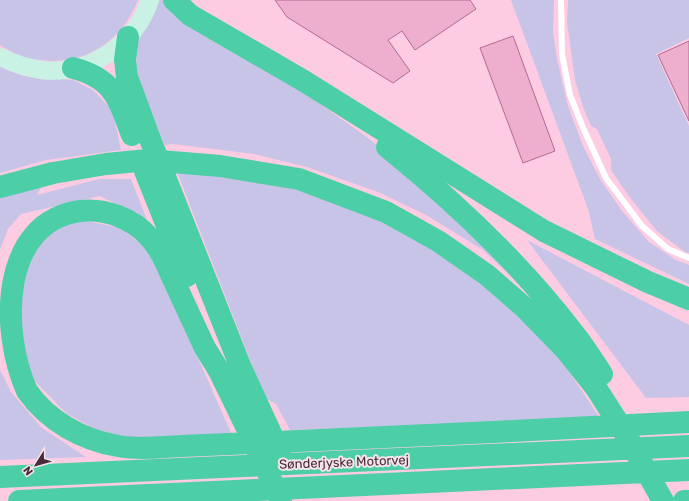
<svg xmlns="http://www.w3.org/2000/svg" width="689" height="501" font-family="Rubik,sans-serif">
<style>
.green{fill:#c7c4e7}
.building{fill:#edafcd;stroke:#b36a90}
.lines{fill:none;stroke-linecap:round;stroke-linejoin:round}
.lane{stroke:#fff;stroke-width:6}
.secondary{stroke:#c9f1e4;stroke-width:18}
.highway{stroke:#4ccfa6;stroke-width:22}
.labels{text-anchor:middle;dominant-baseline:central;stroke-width:4;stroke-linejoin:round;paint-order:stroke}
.street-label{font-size:13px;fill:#4a2b3a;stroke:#f5e4eb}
</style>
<rect width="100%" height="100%" fill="#fdcce3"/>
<path class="green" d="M0,0H138C122,41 85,66 41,60C35,59 28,59 22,57C15,54 7,49 0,45Z
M158,0H162L171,13L193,28L295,86L368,138L440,197L552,315L483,250L426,215L378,192L307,167L254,154L173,144L165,145C152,114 127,71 140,36C145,24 152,12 158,0Z
M511,0H554L553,32L557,59L568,106L583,146L600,179L622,211L649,242L676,260L689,265V284L595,239L588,209Z
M568,0H689V38L656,54L689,126V253L685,252L657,231L631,199L611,170V159L597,129L591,126L583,107L575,80L567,22Z
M0,67L23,76L73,80L93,90L113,111L121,150L46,160L0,173Z
M177,172L238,177L310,192L383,222L471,271L552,346L600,418L464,424L290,430L276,404L265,398Z
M99,179H131L147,220L100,196L21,214L8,229L0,250V197L43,184L37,195Z
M80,220L122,228L152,254L232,435L131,440L97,430L66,413L25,371L10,320L22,264L46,234Z
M527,240L689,325V397L646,398Z
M0,370L11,392L42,428L86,457L0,460Z"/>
<path class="building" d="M275,0H470L476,9L415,50L402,31L388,40L410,71L393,83L287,17Z
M513,36L555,151L523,163L480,48Z
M689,41V121L658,55Z"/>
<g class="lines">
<path class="lane" d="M561,0L562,54L570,95L584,130L606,178L642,226L668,249L689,258"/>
<path class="secondary" d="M0,57C13,63 26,68 41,70C88,76 136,44 150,0"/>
<path class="highway" d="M174,0L190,15L304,81L544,231L648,282L689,299
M128,37L125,60L127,77L148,134L241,368L280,453
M73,68C114,79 118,98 132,135
M387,147C455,202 519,262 572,331C583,344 592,359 602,374
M145,171L187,276
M0,187L53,173L106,164L148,160L220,166L299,179L386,212L438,241L487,275L525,308L565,349L596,388L628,438L663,501
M0,477L689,446
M19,501L689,470
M281,501C262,460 243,419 223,379C218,367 210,357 204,346C194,324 184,303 174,281C167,266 161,249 149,237C132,218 105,208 80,211C0,222 0,331 27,391C48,421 82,440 118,446C139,450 161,447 182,446C221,444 259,443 298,441C428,435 559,429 689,422
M684,501H689"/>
</g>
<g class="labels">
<g class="street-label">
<text transform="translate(344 462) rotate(-2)">Sønderjyske Motorvej</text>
</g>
</g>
<g transform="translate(36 465) rotate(233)" stroke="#f5e4eb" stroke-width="3" paint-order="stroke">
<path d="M0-3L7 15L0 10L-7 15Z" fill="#4a2b3a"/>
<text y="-6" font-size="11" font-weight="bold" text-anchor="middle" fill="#4a2b3a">N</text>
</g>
</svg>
